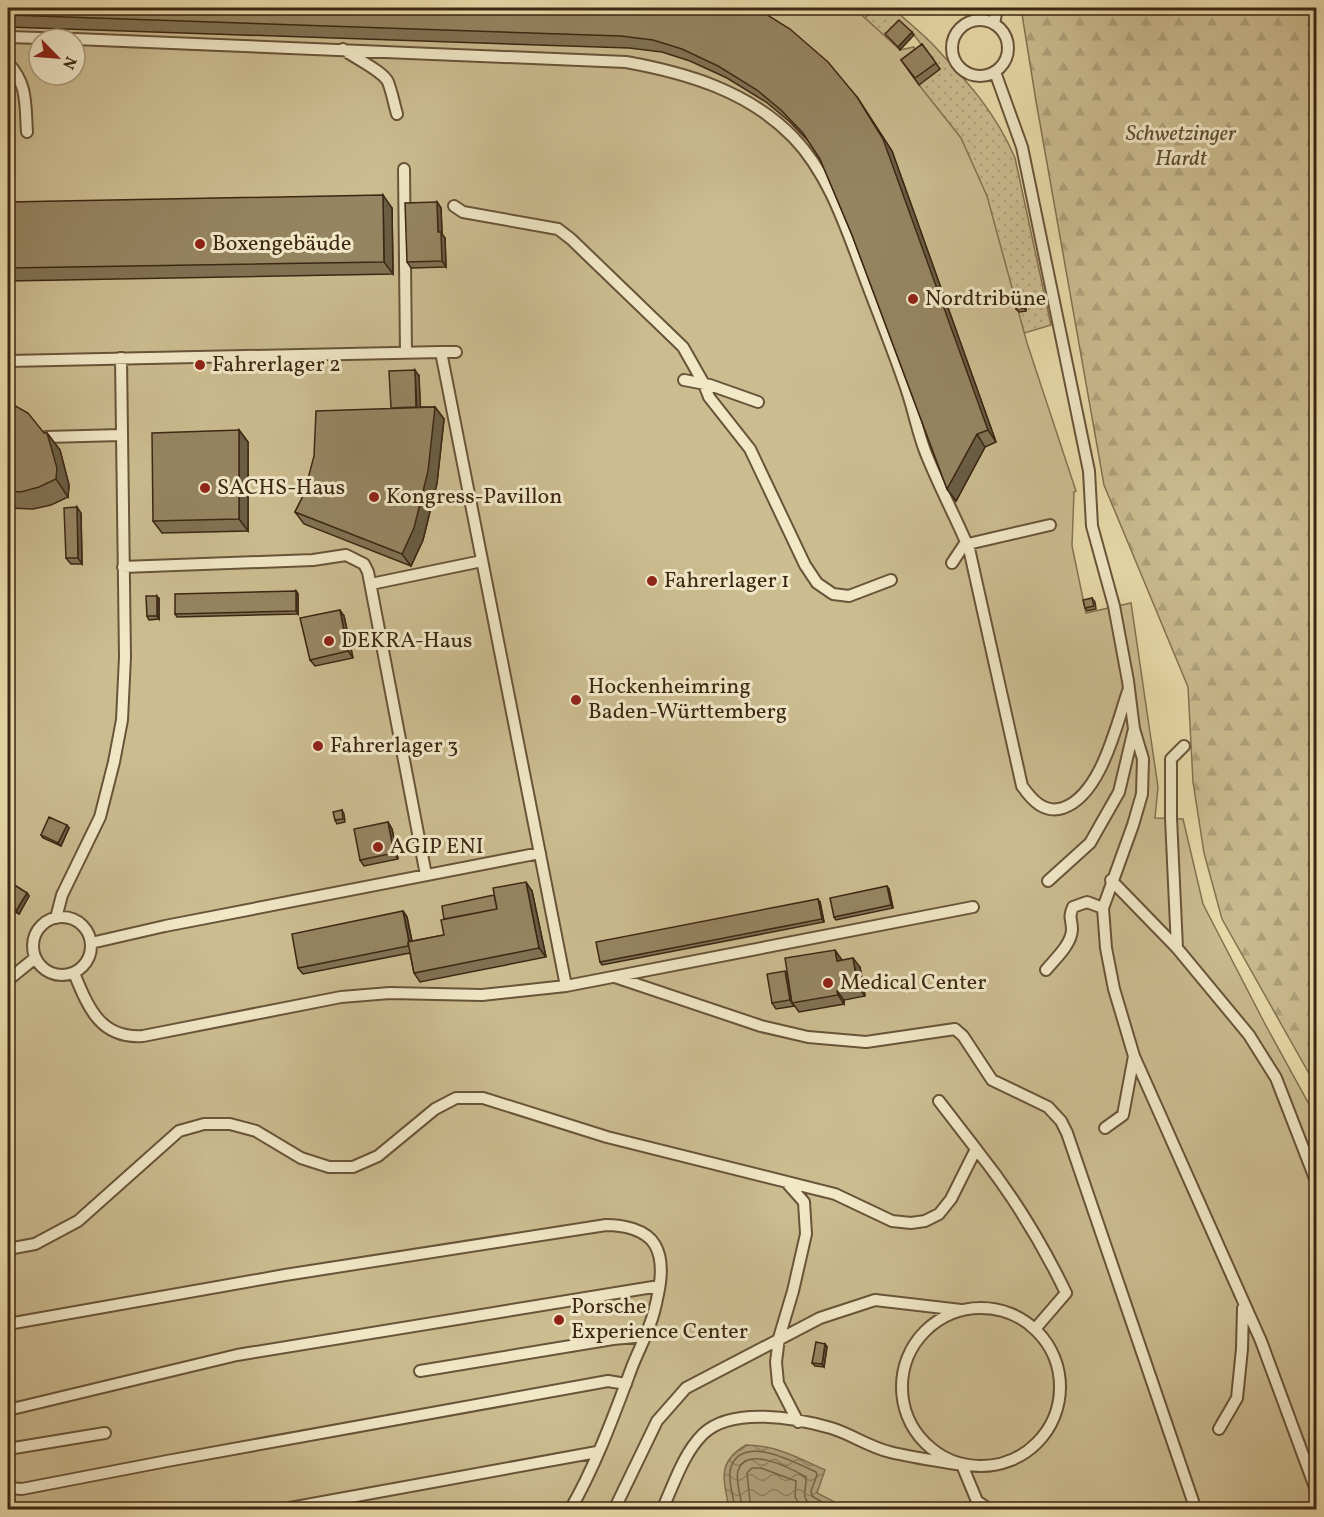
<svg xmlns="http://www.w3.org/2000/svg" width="1324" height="1517" font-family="Vollkorn,serif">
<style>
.grass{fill:url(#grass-dots);stroke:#847252;stroke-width:1.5;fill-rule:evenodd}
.forest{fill:url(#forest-firs);stroke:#847252;stroke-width:1.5}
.green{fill:#ccbd91;stroke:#847252;stroke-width:1.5;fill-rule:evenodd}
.water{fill:url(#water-waves);stroke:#816e4f;stroke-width:1.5}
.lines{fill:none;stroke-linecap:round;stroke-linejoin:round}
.shore{stroke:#766245;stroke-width:1.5}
.lane-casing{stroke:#685439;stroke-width:14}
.lane{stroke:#f1e8c8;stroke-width:10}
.wall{fill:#817254;stroke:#3c2613;stroke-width:1.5}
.shaded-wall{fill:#695d45;stroke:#3c2613;stroke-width:1.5}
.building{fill:#968562;stroke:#3c2613;stroke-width:1.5}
.poi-dot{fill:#8f2418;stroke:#f1e8c8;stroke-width:2}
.labels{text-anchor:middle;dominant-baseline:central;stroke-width:6;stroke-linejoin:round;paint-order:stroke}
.park-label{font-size:22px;font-style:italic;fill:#604c32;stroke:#f1e8c8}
.poi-label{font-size:22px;fill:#3c2613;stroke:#f1e8c8;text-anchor:start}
</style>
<defs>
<pattern id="grass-dots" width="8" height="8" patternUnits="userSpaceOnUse" patternTransform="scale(1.5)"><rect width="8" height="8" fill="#ccbd91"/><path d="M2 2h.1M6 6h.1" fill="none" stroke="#b0a27c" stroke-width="1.8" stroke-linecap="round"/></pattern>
<pattern id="forest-firs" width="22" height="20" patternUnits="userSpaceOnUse" patternTransform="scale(1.5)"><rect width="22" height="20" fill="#ccbd91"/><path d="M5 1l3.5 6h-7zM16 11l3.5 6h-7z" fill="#b0a27c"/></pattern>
<pattern id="water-waves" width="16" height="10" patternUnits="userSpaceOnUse" patternTransform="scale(1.5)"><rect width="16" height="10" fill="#af9e77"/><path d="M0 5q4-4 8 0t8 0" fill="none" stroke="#908160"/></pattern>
</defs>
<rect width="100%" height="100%" fill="#eadcab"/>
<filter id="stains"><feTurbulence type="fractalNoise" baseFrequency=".00333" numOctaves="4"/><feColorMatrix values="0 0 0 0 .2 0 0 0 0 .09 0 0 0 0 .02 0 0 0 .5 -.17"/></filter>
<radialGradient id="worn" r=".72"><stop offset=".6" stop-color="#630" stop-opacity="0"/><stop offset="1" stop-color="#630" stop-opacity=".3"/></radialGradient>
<path class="grass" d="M874,8H893C907,22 924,34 937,49C970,85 996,113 1015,158L1051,325L965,351L824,64ZM901,23L914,35L940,69L900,50Z"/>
<path class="forest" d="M1021,8H1316V1086L1222,919L1204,853L1193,782L1188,687L1104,485L1036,101Z"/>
<path class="green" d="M8,8H854L900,50L914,47L919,85L961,138L987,196L1027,343L1076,491L1074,492L1072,546L1086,613L1131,603L1158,787L1155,818L1183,819L1203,904L1265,1024L1316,1117V1509H8ZM39,39H75V75H39Z"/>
<path class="water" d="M746,1445C775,1445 799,1458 825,1470L817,1493L848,1509H729C724,1479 716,1463 746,1445Z"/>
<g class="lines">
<path class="shore" d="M735,1510C734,1497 727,1479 731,1467C743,1433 796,1463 816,1472L817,1475L811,1491L812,1496L835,1510
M742,1510C742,1498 735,1482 738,1471C745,1444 792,1469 806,1477C807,1494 797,1498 819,1510
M751,1510L747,1473L752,1468H761L796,1481L795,1497L802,1510"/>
<g class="lane-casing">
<path id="lane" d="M952 48a28 28 0 1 1 56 0a28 28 0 1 1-56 0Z
M994,24L997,8
M8,37L72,39
M75,39L626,62C687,73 748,91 793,137C826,171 843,219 859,262C874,303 891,344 905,385C913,407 917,430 925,451C937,482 953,512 966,542L968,544L1050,525
M343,49C354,58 383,71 388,82C392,92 394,104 397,114
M8,63C28,84 25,105 27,132
M995,72L1022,147L1089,471L1092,526L1114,606L1128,681L1134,729L1119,792L1090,843L1048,881
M404,169L406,353
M454,206L463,212L558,229L571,239L683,347L704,384L709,397L750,449L805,565L817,583L833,594L849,596L891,580
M441,352H456
M8,361L441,352L566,986L973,907
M684,380L710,385L758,402
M46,437L121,435
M968,544L1022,786C1032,800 1044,814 1063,808C1101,795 1116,726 1128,691
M952,563L966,542
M123,567L313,560L346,555L364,564L368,572L426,875
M371,584L482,561
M1134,729L1143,759L1142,794L1133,825L1103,908L1106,948L1114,989L1134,1056L1261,1341L1316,1490
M1111,880L1177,948L1249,1035L1276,1078L1316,1181
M33 946a29 29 0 1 1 58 0a29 29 0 1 1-58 0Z
M56,918L62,895L100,817L114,762L122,720L125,657L121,358
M91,943L165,926L540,853
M1177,948L1171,818V759L1184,746
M1046,970C1055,959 1071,945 1072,930C1072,918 1068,919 1073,907L1087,902L1103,908
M74,973C88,1007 100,1039 143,1036L341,997L390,993L482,995L566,986
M615,977L761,1026L808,1037L866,1042L955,1029L963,1036L992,1080L1048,1107L1061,1121L1067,1133L1196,1510
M8,980L35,958
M1105,1128L1123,1115L1134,1056
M976,1149C1012,1194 1041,1241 1066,1293L1035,1329
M788,1184L804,1202L806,1234L793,1291L779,1338L776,1362L778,1383L798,1422
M8,1249L35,1244L78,1221L179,1131L204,1124H230L256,1131L301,1158L329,1167H353L378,1156L435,1109L456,1098H483L607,1137L835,1194L892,1221L911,1223L925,1221L939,1214L951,1199L976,1149L939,1101
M902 1387a79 79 0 1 1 158 0a79 79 0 1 1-158 0Z
M8,1324L285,1275L606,1225C622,1225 646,1229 655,1245C666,1264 659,1292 654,1312C649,1331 639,1349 632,1367C614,1415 596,1465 570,1510
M420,1371L613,1339L646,1336
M8,1410L237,1355L659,1286
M1219,1429L1237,1398L1242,1349L1243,1308
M8,1449L105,1433
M8,1488L22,1489L167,1461L608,1381L626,1384
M279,1510L597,1452
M614,1510L657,1421L686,1388L820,1318L875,1300L961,1310
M662,1510C674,1484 683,1454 703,1434C732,1406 796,1418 831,1428C851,1434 869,1447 890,1452C914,1458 938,1461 962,1465L977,1501L990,1510"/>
</g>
<use href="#lane" class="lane"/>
</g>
<path class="wall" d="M8,8H756L857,97L892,151L996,442L985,447L956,501L947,489L852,235L820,159L809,142L790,122L766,102L727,78L690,61L662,52L629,48L8,27Z
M922,44L940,69L919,85L901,60Z
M8,202L392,208L393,274L8,281Z
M437,202L441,208L442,234L445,238L446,267L411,268L407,262Z
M1022,298L1025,301L1026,311L1019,312L1016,309Z
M419,376L420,407H435L444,419L437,483L423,540L411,566L304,524L295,512L304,494L391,408Z
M8,405L44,433H47L60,450L69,485L68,497L51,505L33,509L8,508Z
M239,430L248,442V531L162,533L153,521Z
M81,513L82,564H71L66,558Z
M296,591L298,594V614L177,617L175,614Z
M1092,598L1095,602L1096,609L1087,611L1085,608Z
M159,599V619L149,620L147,616Z
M344,616L353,658L315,666L310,660Z
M342,810L344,814L345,822L337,824L335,820Z
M388,822L392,829L398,859L364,866L360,860Z
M69,828L61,846L43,838L41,835Z
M8,881L27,893L29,896L19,914L8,908Z
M889,889L893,908L836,920L834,917Z
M532,891L546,957L420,982L414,973L410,953L303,974L298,968L403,911L407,917L412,941L444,935Z
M820,902L824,922L602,965L600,962Z
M842,960L860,967L865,996L844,1000V1004L799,1012L794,1005V1006L776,1009L772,1003L788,975Z
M825,1344L827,1347L824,1367L815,1366L812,1363Z"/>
<path class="shaded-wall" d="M912,32L914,35L900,50L898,47Z
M857,97L892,151L996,442L988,430Z
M383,195L392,208L393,274L384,262Z
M437,202L441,208L442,234L445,238L446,267L442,261L438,232Z
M1022,298L1025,301L1026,311L1024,308Z
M415,370L419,376L421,420L417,413Z
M435,407L444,419L437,483L423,540L411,566L402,554Z
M239,430L248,442V531L239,519Z
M47,433L60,450L69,485L68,497L56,479Z
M977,434L985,447L956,501L947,489Z
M77,507L81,513L82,564L78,558Z
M296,591L298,594V614L296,611Z
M157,596L159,599V619L157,616Z
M340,610L344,616L353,658L348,651Z
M388,822L392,829L398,859L394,853Z
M67,825L69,828L61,846L58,843Z
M526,882L532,891L546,957L539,948Z
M887,886L889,889L893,908L891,905Z
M27,893L29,896L19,914L16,911Z
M818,899L820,902L824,922L822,919Z
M403,911L407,917L414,952L410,946Z
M835,950L842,960L843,970L837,961Z
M853,958L860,967L865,996L858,987Z
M785,971L789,977L792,1003L794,1006L790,1000Z
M837,991L844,1000V1004L838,995Z
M825,1344L827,1347L824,1367L822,1364Z"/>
<path class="building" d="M8,8H756L790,29L828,62L857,97L883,139L988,430L977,434L947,489L852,235L820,159L803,133L781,110L757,90L718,66L682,49L653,40L621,36L8,15Z
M899,20L912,32L898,47L885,34Z
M922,44L936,63L915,78L901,60Z
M383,195L384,262L8,268V202Z
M437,202L438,232H441L442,261L407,262L405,203Z
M1022,298L1024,308L1016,309L1015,299Z
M415,370L416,407L391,408L389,371Z
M10,403L28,413L44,433H47L57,468L56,479L39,487L21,492L8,491V405Z
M435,407L428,471L414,528L402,554L295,512L304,494L314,456L316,411Z
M239,430V519L153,521L152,433Z
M77,507L78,558H66L64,508Z
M296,591V611L175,614V594Z
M146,596H157V616H147Z
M1092,598L1094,606L1085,608L1083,600Z
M340,610L348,651L310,660L300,618Z
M342,810L343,819L335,820L333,812Z
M49,817L67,825L58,843L41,835Z
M388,822L394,853L360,860L354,829Z
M8,881L27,893L16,911L8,906Z
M526,882L539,948L414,973L408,942L444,935L441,920L497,909L493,888Z
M887,886L891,905L834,917L830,898Z
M494,895L497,909L444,919L442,906Z
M818,899L822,919L600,962L596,942Z
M403,911L409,942H408V946L298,968L292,934Z
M835,950L837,961L853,958L858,987L837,991L838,995L792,1003L785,958Z
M785,971L790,1000L772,1003L767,974Z
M816,1342L825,1344L822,1364L812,1363Z"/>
<g class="poi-dot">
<circle cx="200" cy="244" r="6"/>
<circle cx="913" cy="299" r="6"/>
<circle cx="200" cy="365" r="6"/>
<circle cx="205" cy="488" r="6"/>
<circle cx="374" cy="497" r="6"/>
<circle cx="652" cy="581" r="6"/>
<circle cx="329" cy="641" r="6"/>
<circle cx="576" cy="700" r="6"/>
<circle cx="318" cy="746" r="6"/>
<circle cx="378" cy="847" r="6"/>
<circle cx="828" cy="983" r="6"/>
<circle cx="559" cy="1320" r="6"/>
</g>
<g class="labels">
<g class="park-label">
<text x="1181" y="134">Schwetzinger<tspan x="1181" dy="25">Hardt</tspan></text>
</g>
<g class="poi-label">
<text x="212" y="244">Boxengebäude</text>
<text x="925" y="299">Nordtribüne</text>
<text x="212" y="365">Fahrerlager 2</text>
<text x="217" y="488">SACHS-Haus</text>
<text x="386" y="497">Kongress-Pavillon</text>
<text x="664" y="581">Fahrerlager 1</text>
<text x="341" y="641">DEKRA-Haus</text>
<text x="588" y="687">Hockenheimring<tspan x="588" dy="25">Baden-Württemberg</tspan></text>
<text x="330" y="746">Fahrerlager 3</text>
<text x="390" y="847">AGIP ENI</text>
<text x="840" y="983">Medical Center</text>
<text x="571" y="1307">Porsche<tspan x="571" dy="25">Experience Center</tspan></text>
</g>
</g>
<rect width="1324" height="1517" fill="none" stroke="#eadcab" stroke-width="30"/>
<rect x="9" y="9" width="1306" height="1499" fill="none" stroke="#3c2613" stroke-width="3"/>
<rect x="15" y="15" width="1294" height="1487" fill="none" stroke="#3c2613" stroke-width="1.5"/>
<g transform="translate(57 57) rotate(115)"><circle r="28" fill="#f1e8c8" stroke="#a99a80" stroke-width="1.5"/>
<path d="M0-4.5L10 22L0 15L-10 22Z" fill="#8f2418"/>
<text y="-9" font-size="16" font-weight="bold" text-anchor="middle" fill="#3c2613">N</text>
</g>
<rect width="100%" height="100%" filter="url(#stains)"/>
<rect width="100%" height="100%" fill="url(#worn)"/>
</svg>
